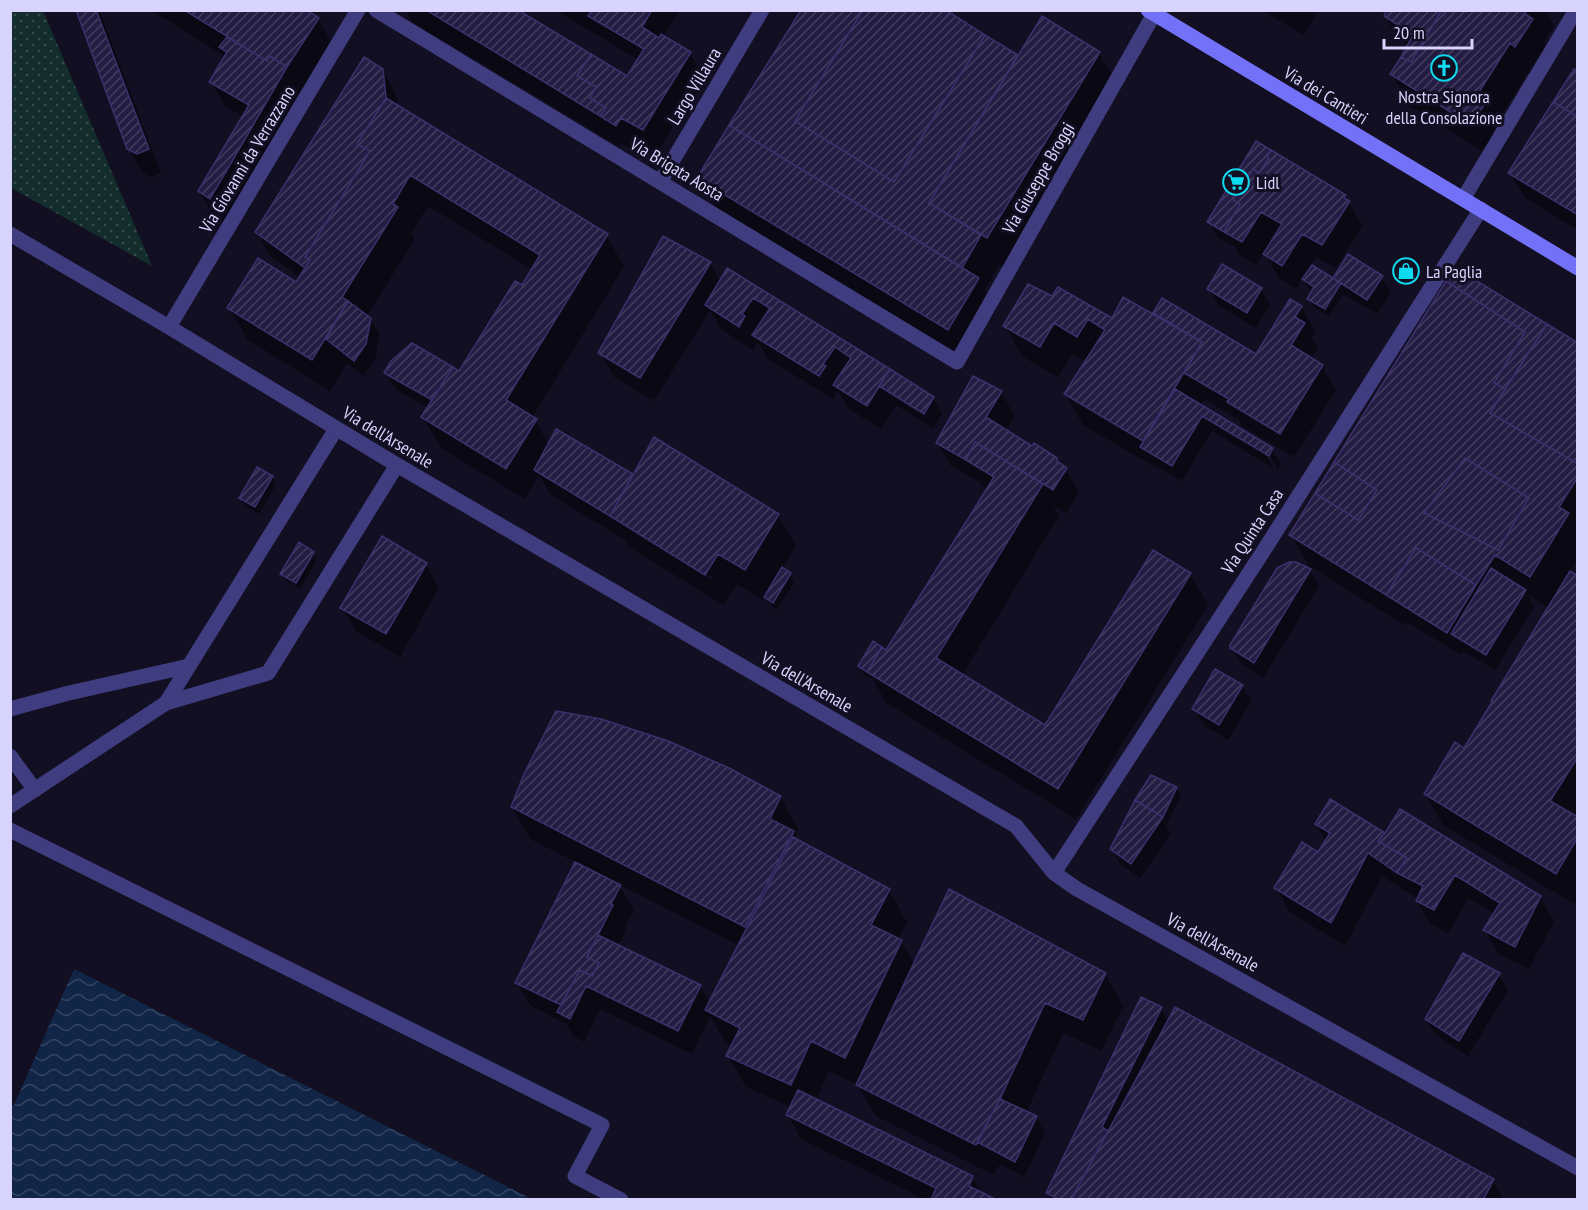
<svg xmlns="http://www.w3.org/2000/svg" width="1588" height="1210" font-family="'PT Sans Narrow',sans-serif">
<style>
.garden{fill:url(#garden-dots)}
.water{fill:url(#water-waves)}
.shadow{fill:#0007;fill-rule:evenodd}
.building{fill:url(#building-hatch);stroke:#3c306d;stroke-width:1.5;fill-rule:evenodd}
.lines{fill:none;stroke-linecap:round;stroke-linejoin:round}
.service{stroke:#3f3d7f;stroke-width:15}
.minor{stroke:#3f3d7f;stroke-width:15}
.secondary{stroke:#7371f7;stroke-width:15}
.labels{text-anchor:middle;dominant-baseline:central;stroke-width:6;stroke-linejoin:round;paint-order:stroke}
.street-label{font-size:18px;fill:#d8d4fd;stroke:#130f23}
.poi-label{font-size:18px;fill:#d8d4fd;stroke:#130f23;text-anchor:start}
</style>
<defs>
<pattern id="garden-dots" width="8" height="8" patternUnits="userSpaceOnUse" patternTransform="scale(1.5)"><rect width="8" height="8" fill="#132d2c"/><path d="M2 2h.1M6 6h.1" fill="none" stroke="#354b4c" stroke-width="1.8" stroke-linecap="round"/></pattern>
<pattern id="water-waves" width="16" height="10" patternUnits="userSpaceOnUse" patternTransform="scale(1.5)"><rect width="16" height="10" fill="#112546"/><path d="M0 5q4-4 8 0t8 0" fill="none" stroke="#334462"/></pattern>
<pattern id="building-hatch" width="6" height="6" patternUnits="userSpaceOnUse" patternTransform="scale(1.5)"><rect width="6" height="6" fill="#241d43"/><path d="M-1 1l2-2M0 6l6-6M5 7l2-2" fill="none" stroke="#433d5f"/></pattern>
</defs>
<rect width="100%" height="100%" fill="#130f23"/>
<path class="garden" d="M11,10L43,11L152,266L11,188Z"/>
<path class="water" d="M74,969L532,1199H11V1105H14Z"/>
<path class="shadow" d="M77,10H99L161,173L151,177L143,173L129,149Z
M151,10H304L318,19L336,50L306,97L299,93L224,222L213,215L199,191L243,117L225,106L211,82L226,57Z
M406,10H515L628,78L639,60L555,10H680L663,37L690,54L704,77L657,153L635,141L630,149L621,143L619,146L412,22Z
M944,10L1018,57L1099,53L1117,84L1005,268L999,265L985,290L996,310L966,360L717,209L699,178Z
M1261,10H1318L1304,35Z
M1389,10H1546L1554,26L1544,42L1549,52L1534,77L1528,73L1494,127L1500,137L1489,155L1410,106L1392,74L1409,46L1399,40L1385,16Z
M1578,66V230L1524,197L1510,173Z
M382,70L396,94L397,107L606,235L624,266L532,418L535,420L549,445L557,431L634,476L778,515L796,546L782,569L790,574L794,582L777,610L770,604L765,596L763,600L737,584L723,605L629,547L625,540L550,494L539,475L525,499L441,448L423,417L429,408L395,389L386,373H460L522,287L533,270L428,206L411,233L415,239L367,316L370,319L380,335L375,360L363,376L347,363L330,391L247,339L229,308L297,284L301,278L270,256L257,232ZM636,530L712,577L711,580L636,534Z
M1345,196L1363,226L1336,268L1316,257L1310,266L1334,280L1381,277L1391,293L1377,314L1343,294L1329,316L1313,307L1309,299L1314,290L1308,287L1303,278L1296,289L1279,278L1264,253L1256,265L1240,255L1235,247L1218,238L1209,222Z
M710,263L721,282L728,270L933,398L942,414L933,429L896,405L881,429L849,409L838,391L833,399L768,359L758,342L753,350L721,329L710,310L654,401L614,377L600,353Z
M1455,269L1578,345V559L1569,573L1578,578V816L1576,818L1578,819V898L1574,904L1443,825L1425,794L1465,751L1549,608L1527,594L1534,607L1495,670L1463,651L1461,655L1407,622L1404,625L1309,566L1291,535Z
M1209,289H1261L1270,305L1256,328L1218,305Z
M1052,298L1113,320L1158,319L1155,313L1256,356L1301,307L1315,331L1311,337L1318,348L1311,359L1322,366L1336,390L1294,457L1242,426L1239,420L1205,399L1200,406L1272,449L1281,465L1278,470L1270,455H1266L1274,469L1212,431L1182,481L1163,470L1162,471L1160,468H1157L1158,469L1083,425L1065,394L1086,362L1072,354L1058,377L1023,357L1005,326Z
M1001,392L1015,416L1005,431L1032,448L1056,459L1060,466L1065,469L1079,493L1066,513L1053,505L1059,516L962,675L1046,727L1190,574L1208,605L1076,819L886,703L873,679L864,674L860,666L887,652L986,491L981,483L951,466L937,443Z
M272,477L276,485L259,514L245,506L241,498Z
M313,553L314,554H311L293,585L286,581L282,574Z
M314,555L317,560L300,589L295,586Z
M426,564L439,588L400,657L356,631L342,608Z
M1310,570L1319,586L1263,678L1241,664L1232,648Z
M1242,686L1251,701L1228,740L1203,725L1194,709Z
M1176,788L1181,795L1166,826L1171,834L1140,878L1121,865L1112,849Z
M780,797L798,828L795,835L797,841L889,891L907,922L898,939L901,941L915,965L1105,974L1123,1006L1101,1051L1063,1033L1026,1113L1036,1117L1045,1133L1024,1177L1000,1164L994,1175L876,1116L858,1085L829,1071L816,1100L972,1177L982,1194L994,1200H926L801,1139L788,1115L791,1107L746,1087L728,1056L733,1045L725,1041L710,1016L692,1054L600,1009L584,1042L573,1036L566,1024L531,1006L517,983L576,862L530,839L512,807ZM618,884L740,946L710,1004L700,986L618,946L626,930L625,927L634,910Z
M1316,824L1385,835L1540,897L1554,921L1529,969L1498,954L1485,930L1495,914L1469,898L1448,933L1431,925L1417,901L1418,899L1382,876L1345,946L1290,912L1276,888L1318,854L1326,841Z
M1498,974L1508,990L1468,1056L1436,1035L1426,1019Z
M1161,1008L1169,1022L1493,1180L1504,1200H1051L1048,1193Z"/>
<path class="building" d="M76,10H96L149,149L137,154L127,149Z
M184,10H307L319,18L287,67L270,56L267,61Z
M426,10H518L591,54L577,76L596,87L590,98L606,108L600,116Z
M592,10H652L642,27L659,38L661,34L691,52L643,130L621,118L616,126L600,116L606,108L590,98L596,87L577,76L591,54L627,76L644,49L588,16Z
M801,10H863L795,121L894,182L985,35L1018,55L929,203L981,235L962,268L729,125Z
M863,10H946L985,35L894,182L795,121Z
M1387,10H1442L1411,62L1401,57L1413,35L1384,16Z
M1442,10H1527L1525,14L1533,19L1515,47L1510,43L1474,100L1484,105L1471,125L1390,74L1401,57L1411,62Z
M1042,16L1100,52L987,238L929,203Z
M227,37L267,61L270,56L287,67L210,199L198,191L249,105L209,82L227,52L219,47Z
M364,57L383,69L386,98L357,144L370,151L305,257L310,260L305,268L255,232Z
M1574,69L1578,71V117L1553,102Z
M386,98L608,234L506,400L537,419L506,469L421,417L453,367L459,371L515,281L522,285L540,255L410,175L393,204L398,207L342,297L348,301L312,360L227,308L258,258L296,282L310,260L305,257L370,151L357,144Z
M1553,102L1578,117V215L1508,173Z
M729,125L979,278L948,330L697,178Z
M1256,141L1271,150L1267,156L1269,158L1259,173L1253,169L1233,200L1240,204L1224,232L1207,222Z
M1271,150L1346,195L1344,198L1350,201L1322,245L1302,234L1282,266L1263,254L1282,224L1261,212L1242,242L1224,232L1240,204L1233,200L1253,169L1259,173L1269,158L1267,156Z
M663,236L711,262L640,378L598,353Z
M1348,254L1383,276L1367,300L1333,278Z
M1222,264L1262,288L1247,313L1207,289Z
M1312,265L1341,283L1325,309L1307,299L1314,287L1302,279Z
M1454,267L1547,324L1505,389L1494,383L1525,332L1446,281Z
M727,268L890,369L867,406L833,385L851,358L835,347L823,364L826,366L819,376L752,335L770,308L753,298L742,314L745,316L739,327L705,305Z
M1446,281L1525,332L1494,383L1505,389L1490,413L1578,464V477L1559,507L1569,513L1530,577L1495,555L1476,585L1416,548L1386,595L1289,535L1315,493L1358,520L1377,490L1334,462ZM1465,458L1529,498L1498,550L1424,513Z
M1028,284L1052,296L1058,287L1112,318L1123,297L1202,342L1143,441L1064,394L1105,330L1088,319L1077,337L1054,323L1040,347L1003,326Z
M1162,298L1256,354L1290,299L1302,306L1295,317L1305,323L1291,345L1323,365L1280,434L1227,402L1229,399L1184,373L1202,342L1153,313Z
M348,301L371,318L366,344L354,361L326,339Z
M1547,324L1578,343V464L1490,413Z
M412,343L453,367L432,400L384,373L391,361Z
M890,369L934,397L924,414L879,386Z
M973,376L1002,391L986,417L1032,446L1034,443L1057,458V461L1067,468L1053,490L975,442L966,460L936,443Z
M1175,389L1273,448L1269,456L1202,416L1172,466L1140,447Z
M556,429L633,474L610,516L534,470Z
M654,437L779,514L745,570L718,554L705,575L610,516Z
M975,442L1043,484L936,658L1045,725L1153,550L1191,573L1058,789L867,672L882,647L886,650L994,477L966,460Z
M1465,458L1529,498L1498,550L1424,513Z
M1334,462L1377,490L1358,520L1315,493Z
M257,467L273,476L255,507L239,498Z
M382,536L427,563L386,634L340,608Z
M299,542L314,552L296,583L280,574Z
M1416,548L1476,585L1447,633L1386,595Z
M1289,562H1296L1311,569L1254,663L1230,648V645L1277,568Z
M782,567L791,573L773,603L764,597Z
M1491,568L1526,590L1486,655L1451,634Z
M1570,571L1578,576V757L1550,801L1578,817V837L1556,874L1424,794L1455,742L1464,748L1492,702L1491,701Z
M873,641L882,647L867,672L858,666Z
M1215,669L1243,685L1219,725L1192,709Z
M556,711L601,719L668,741L729,768L781,796L770,819L794,831L745,927L511,807L524,774Z
M1151,775L1177,787L1163,817L1135,800Z
M1330,799L1385,833L1378,841L1407,858L1397,873L1368,853L1331,923L1274,888L1302,842L1318,852L1330,833L1315,824Z
M1135,800L1163,817L1131,864L1110,849Z
M1400,809L1541,896L1515,947L1483,930L1500,903L1455,875L1434,910L1416,901L1423,886L1397,873L1407,858L1378,841L1385,833Z
M793,837L890,889L871,925L902,940L845,1058L811,1041L791,1085L726,1056L740,1028L705,1010Z
M575,862L621,885L611,904L613,905L587,957L599,963L592,976L580,970L561,1005L515,983Z
M949,889L1106,973L1083,1020L1045,1003L1000,1099L976,1145L856,1085Z
M598,935L701,985L678,1031L586,986L570,1019L557,1012L580,970L592,976L599,963L587,957Z
M1463,953L1500,973L1459,1041L1425,1019Z
M1141,997L1162,1007L1102,1127L1108,1131L1071,1200H1055L1056,1198L1046,1193Z
M1175,1007L1494,1179L1483,1200H1071Z
M798,1090L973,1176L969,1186L997,1200H931L936,1188L786,1115Z
M1000,1099L1037,1116L1015,1162L977,1142Z"/>
<g class="lines">
<path class="service" d="M166,703L336,429
M10,709L69,693L189,666
M10,756L35,790
M10,806L166,703L268,673L397,465
M10,830L602,1125L575,1176L621,1200"/>
<path class="minor" d="M376,10L957,362L1154,14
M660,182L762,10
M1463,199L1576,10
M10,234L169,327L397,465L1016,826L1054,873L1077,889L1578,1168
M169,327L358,10
M1054,873L1266,547L1481,209"/>
<path class="secondary" d="M1148,10L1578,268"/>
</g>
<defs>
<g id="church-ring" transform="scale(1.35)"><circle r="9.5" fill="#130f23" stroke="#0edaef" stroke-width="1.5"/><path d="M-1.2-6h2.4v3.5h3.3v2.4h-3.3V6h-2.4V-.1h-3.3v-2.4h3.3Z" fill="#0edaef"/></g>
<g id="supermarket-ring" transform="scale(1.35)"><circle r="9.5" fill="#130f23" stroke="#0edaef" stroke-width="1.5"/><path d="M-6-5.5h2.5l.6 2H6L4.5 2H-2.5L-4.4-4H-6ZM-1.5 3.2a1.3 1.3 0 1 0 .1 0ZM3 3.2a1.3 1.3 0 1 0 .1 0Z" fill="#0edaef"/></g>
<g id="shop-ring" transform="scale(1.35)"><circle r="9.5" fill="#130f23" stroke="#0edaef" stroke-width="1.5"/><path d="M-5-2.5h2.3a2.7 3.5 0 0 1 5.4 0H5L5.5 6h-11ZM-1.5-2.5h3a1.5 2.3 0 0 0-3 0Z" fill="#0edaef"/></g>
</defs>
<g fill-rule="evenodd">
<use href="#church-ring" x="1444" y="68"/>
<use href="#supermarket-ring" x="1236" y="182"/>
<use href="#shop-ring" x="1406" y="271"/>
</g>
<g class="labels">
<g class="street-label">
<text transform="translate(694 86) rotate(-59)">Largo Villaura</text>
<text transform="translate(1326 95) rotate(31)">Via dei Cantieri</text>
<text transform="translate(247 159) rotate(-59)">Via Giovanni da Verrazzano</text>
<text transform="translate(677 169) rotate(31)">Via Brigata Aosta</text>
<text transform="translate(1038 178) rotate(-60)">Via Giuseppe Broggi</text>
<text transform="translate(388 437) rotate(31)">Via dell'Arsenale</text>
<text transform="translate(1252 531) rotate(-57)">Via Quinta Casa</text>
<text transform="translate(807 682) rotate(30)">Via dell'Arsenale</text>
<text transform="translate(1213 942) rotate(29)">Via dell'Arsenale</text>
</g>
<g class="poi-label">
<text x="1444" y="96" text-anchor="middle">Nostra Signora<tspan x="1444" dy="21">della Consolazione</tspan></text>
<text x="1256" y="182">Lidl</text>
<text x="1426" y="271">La Paglia</text>
</g>
</g>
<rect width="1588" height="1210" fill="none" stroke="#d8d4fd" stroke-width="24"/>
<path d="M1384 39v9h88v-9" fill="none" stroke="#d8d4fd" stroke-width="3"/>
<text x="1393" y="39" font-size="18" fill="#d8d4fd" stroke="#130f23" stroke-width="4.5" paint-order="stroke">20 m</text>
</svg>
